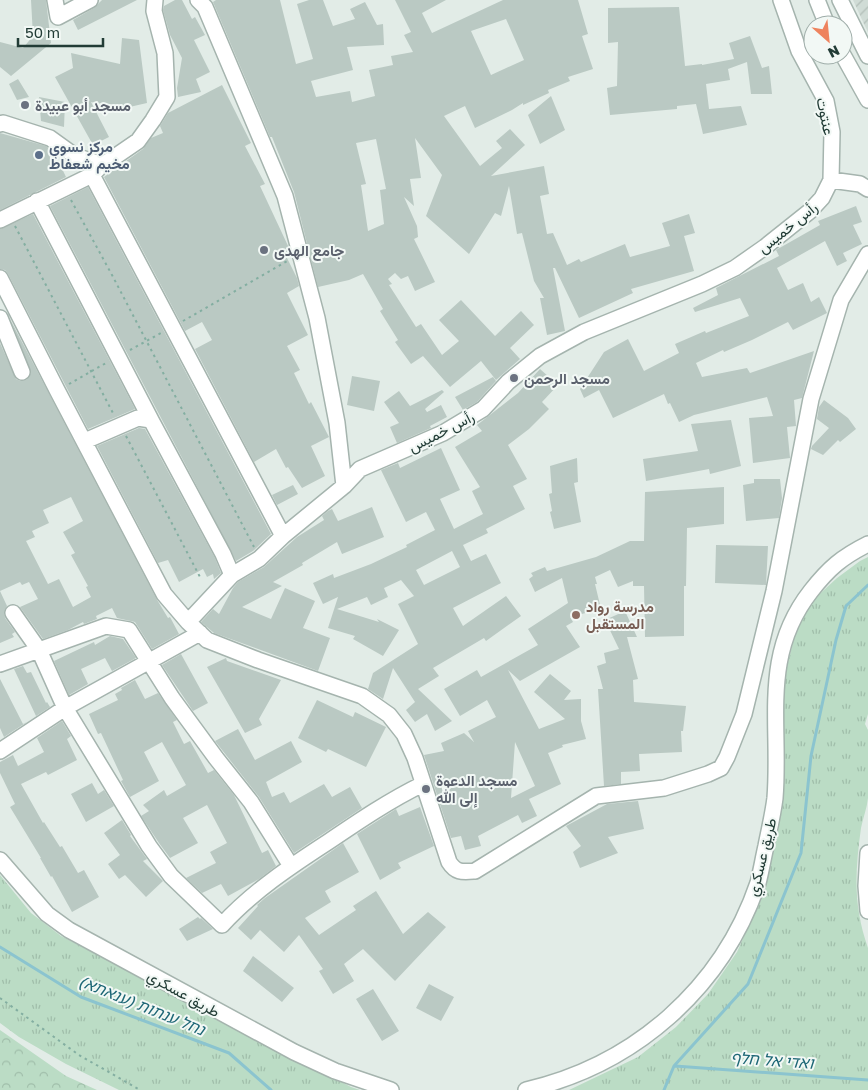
<svg xmlns="http://www.w3.org/2000/svg" width="868" height="1090" font-family="'Golos Text',Vazirmatn,'Noto Sans Hebrew',sans-serif">
<style>
.industrial{fill:url(#industrial-furrows)}
.grass{fill:url(#grass-tufts)}
.forest{fill:url(#forest-crowns)}
.lines{fill:none;stroke-linecap:round;stroke-linejoin:round}
.stream{stroke:#8bc4cf;stroke-width:3}
.building{fill:#bac9c3;fill-rule:evenodd}
.minor-casing{stroke:#a5b4ae;stroke-width:18}
.path{stroke:#83aea1;stroke-width:2;stroke-dasharray:2.5 4;stroke-linecap:butt}
.minor{stroke:#fff;stroke-width:15}
.worship-dot{fill:#6b7280;stroke:#f2f8f5;stroke-width:2}
.service-dot{fill:#5c6f8a;stroke:#f2f8f5;stroke-width:2}
.education-dot{fill:#8d6e63;stroke:#f2f8f5;stroke-width:2}
.labels{text-anchor:middle;dominant-baseline:central;stroke-width:4;stroke-linejoin:round;paint-order:stroke}
.worship-label{font-size:15px;font-weight:bold;fill:#5b616d;stroke:#f2f8f5;text-anchor:start}
.street-label{font-size:15px;fill:#223c36;stroke:#f2f8f5}
.service-label{font-size:15px;font-weight:bold;fill:#4e5e75;stroke:#f2f8f5;text-anchor:start}
.education-label{font-size:15px;font-weight:bold;fill:#785e54;stroke:#f2f8f5;text-anchor:start}
.water-label{font-size:16px;font-style:italic;fill:#1e6776;stroke:#f2f8f5}
</style>
<defs>
<pattern id="industrial-furrows" width="10" height="10" patternUnits="userSpaceOnUse" patternTransform="scale(1.25)"><rect width="10" height="10" fill="#d0dcd6"/><path d="M-1 1l2-2M0 10L10 0M9 11l2-2" fill="none" stroke="#b2beb8"/></pattern>
<pattern id="grass-tufts" width="24" height="20" patternUnits="userSpaceOnUse" patternTransform="scale(1.25)"><rect width="24" height="20" fill="#bbdcc5"/><path d="M3 7l-1-3M5 7V3M7 7l1-3M15 17l-1-3M17 17v-4M19 17l1-3" fill="none" stroke="#a0beaa"/></pattern>
<pattern id="forest-crowns" width="20" height="18" patternUnits="userSpaceOnUse" patternTransform="scale(1.25)"><rect width="20" height="18" fill="#bbdcc5"/><path d="M2 6a3 3 0 1 1 6 0M12 15a3 3 0 1 1 6 0" fill="none" stroke="#a0beaa"/></pattern>
</defs>
<rect width="100%" height="100%" fill="#e2ece7"/>
<path class="industrial" d="M853,0H868V32L864,24Z"/>
<path class="grass" d="M868,557V714L865,724L868,730C868,752 868,776 868,798C867,808 863,818 861,828C855,872 853,905 868,948V1090H569L638,1057L676,1027L708,994L737,952L763,894L778,832L784,773L782,720L784,679L797,626L812,601L837,578L860,561Z
M0,875L31,913L61,936L351,1087L360,1090H119L66,1064L19,1037L0,1023Z"/>
<path class="forest" d="M0,1030L66,1076L97,1090H0Z"/>
<g class="lines">
<path class="stream" d="M0,947L81,997L229,1053L271,1090
M675,1066L868,1080
M664,1090L674,1066L748,984L801,853L811,756L836,640L846,606L868,585"/>
</g>
<path class="building" d="M31,0H46L51,43L11,76L0,67V42L23,48L33,36Z
M102,0H137L78,30L73,20L94,8Z
M175,0H182L192,19L195,17L205,35L194,40L210,72L196,79L201,92L178,97L177,88L182,58L170,35L163,10L164,6Z
M216,0H280L296,64L313,59L297,4L309,0H323L333,26L355,19L350,9L365,2L377,25L383,24L384,45L347,47L353,70L311,81L316,97L350,91L352,102L375,96L369,70L393,65L391,56L413,52L404,35L411,32L395,0H446L422,13L432,33L503,0H578L588,34L582,36L593,69L568,77L570,81L548,90L549,93L523,105V103L512,110L475,128L465,106L444,116L480,166L502,148L496,141L510,129L525,145L491,176L544,166L549,194L540,196L547,234L553,233L567,265L579,259L581,262L625,244L630,257L670,246L662,223L689,214L695,233L684,236L694,271L631,289L633,293L579,318L555,268H553L565,331L547,335L540,298H544L534,281L522,233L517,234L509,186L501,216L495,213L469,254L426,216L442,175L415,138L421,178L410,179L414,206L404,197L417,226L418,237L414,239L435,282L415,291L408,276L401,279L395,273L388,279L392,284L389,285L416,327L421,324L442,355L459,341L439,320L461,300L495,336L521,311L534,325L510,348L520,359L496,380L481,361L450,387L423,356L411,364L395,342L398,340L380,311L383,309L363,274L349,280L318,287L294,192L272,137H270L213,2ZM506,19L524,60L491,75L471,31ZM376,139L386,189L380,190L384,224L368,231L361,185L366,184L356,143Z
M679,7L685,66L702,64V65L734,59L729,43L750,36L762,68L769,66L772,94H751L747,62L728,69L730,80L706,84L709,109L741,106L747,125L703,134L696,104L677,106V109L610,115L607,88L617,86L618,42L608,43V8Z
M122,38L139,40L147,103L125,108L91,102L109,137L93,145L55,77L73,68L71,53L120,64Z
M18,79L29,97L17,100L9,84Z
M222,85L251,143L245,146L265,184L260,186L289,248L290,252L285,254L297,278L299,286L287,293L308,335L287,346L300,370L294,373L309,404L311,402L329,437L311,446L325,476L302,488L288,467L286,468L276,449L254,462L195,349L212,340L202,322L185,331L104,177L143,149L151,138L163,133L160,126L168,113Z
M551,96L565,130L540,144L528,115Z
M39,97L65,102L64,127L41,121Z
M0,133L46,146L55,154L66,177L0,210Z
M88,187L271,534L253,551L236,561L50,206Z
M856,206L862,222L853,225L862,244L843,253L847,261L837,266L825,241L777,268L788,290L803,283L811,302L819,297L827,313L793,330L788,322L752,340L724,352L723,350L696,363L702,377L747,368L750,373L814,351L802,398L794,400L796,426L787,427L790,458L753,463L749,418L773,416L767,397L694,415L679,422L670,403L668,404L664,394L613,418L599,390L584,398L580,389L604,352L628,339L644,371L679,353L675,344L705,331L706,333L749,316L740,298L695,312L693,308L718,295L716,288L779,256L776,250L820,225L818,221Z
M33,214L135,409L88,429L8,274L5,270L0,269V229Z
M11,321L156,598L168,618L170,617L179,634L152,649L135,622L117,618L112,608L96,616L97,619L84,624L83,622L68,630L43,639L20,607L38,599L29,582L22,585L20,582L0,591L7,606L4,613L5,618L15,632L12,634L14,637L0,643V343L16,379L20,381L26,380L31,373ZM71,497L83,521L63,532L75,553L71,555L88,586L86,587L91,597L73,607L59,579L48,584L26,541L35,537L32,531L49,523L43,510Z
M540,369L558,385L542,402L549,409L529,429L508,445L527,479L513,486L525,509L486,529L488,533L463,545L471,561L486,554L501,583L453,608L463,626L506,596L521,616L486,641L484,638L433,668L439,676L418,689L452,721L435,731L427,714L415,722L406,710L415,702L393,668L383,699L368,689L373,673L418,644L398,604L414,596L401,580L384,588L388,597L371,605L367,597L337,609L379,622L377,619L399,630L383,656L353,639L355,636L328,628L338,597L323,604L313,583L333,574L334,578L371,564L407,547L406,545L435,530L426,512L406,522L381,470L398,463L400,468L441,448L460,490L440,499L454,529L483,514L472,491L480,487L455,447L482,431L477,425L518,393ZM452,551L460,567L424,585L416,570Z
M352,376L380,381L374,411L347,405Z
M493,377L496,381L477,402L463,410L455,397Z
M442,390L444,392L425,409L427,412L441,405L447,417L430,426L431,428L397,443L390,427L399,423L384,402L399,391L410,406Z
M824,400L848,418L856,429L840,442L838,440L823,455L811,449L812,446L829,428L817,419L819,407Z
M731,420L741,466L710,474L709,469L646,481L643,459L698,451L691,424Z
M139,428L145,429L215,558L221,573L214,579L213,574L207,577L203,569L179,582L168,560L158,563L97,446Z
M577,458L578,482L574,483L581,522L554,529L550,512L552,511L549,494L552,493L550,466Z
M754,479H780L782,498L779,518L746,521L743,485L754,483Z
M293,485L298,494L277,505L272,495Z
M724,487V524L687,528L686,586H684V636L645,637L644,586H633V581L618,587L610,570L595,577L597,584H595L601,609L570,617L573,622L566,626L580,647L520,681L508,670L539,729L565,719L534,692L550,674L571,691L564,700L581,699V721L586,739L562,745L563,747L548,753L561,784L529,799L537,816L522,823L518,815L478,836L481,846L465,850L461,836L451,838L424,755L444,751L441,743L464,733L474,742L468,731L496,717L487,700L460,716L444,689L477,670L481,677L538,645L528,629L568,603L562,578L535,592L529,579L533,576L531,573L545,567L547,571L596,557L630,541H644L645,492ZM515,742L535,786L511,798Z
M372,507L384,537L342,554L337,542L302,563L303,565L273,582L282,586L242,607L271,619L285,588L315,601L303,628L330,638L318,671L214,633L201,622L213,609L219,614L233,588L238,582L264,567L297,537L324,520L322,516L328,511L332,509L338,521Z
M716,545L768,546L766,585L715,583Z
M625,611L637,637H627L638,679L633,680L634,702L686,706L683,731H681L682,752L639,754L640,771L621,772V784L604,786L598,689H603L597,666L606,663L604,653L619,649L605,620Z
M110,636L123,639L136,658L112,671L105,658L81,669L88,684L69,695L54,661L94,642L95,645Z
M181,654L208,703L193,711L162,665Z
M226,658L227,661L281,680L259,719L262,725L245,733L207,667Z
M23,666L27,673L31,672L46,703L47,702L50,707L36,716L14,669Z
M0,679L23,724L27,722L4,737L0,728Z
M135,680L145,699L158,693L177,720L173,722L184,744L190,741L208,773L214,770L234,795L262,853L268,850L276,866L259,879L228,896L221,884L202,893L186,878L216,863L210,852L227,843L207,805L183,818L198,843L170,858L159,843L141,816L149,811L143,805L164,790L167,796L186,785L162,742L144,752L159,781L130,797L121,781L123,780L101,733L98,734L89,714L118,700L115,694L122,690L121,688Z
M317,700L353,717L355,712L386,727L366,767L328,749L326,752L298,738Z
M62,721L71,736L67,739L77,760L48,775L46,772L21,784L43,823L44,822L60,847L62,846L78,873L84,870L99,897L72,912L52,876L51,877L40,858H41L10,807L15,804L0,773V762L13,755L18,766L44,752L37,738Z
M238,729L255,760L291,741L302,762L266,782L272,797L284,792L290,803L324,784L332,797L350,787L362,808L294,853L259,797L215,741Z
M92,783L98,794L104,790L114,806L86,822L71,794Z
M638,801L644,829L608,837L618,853L580,868L573,852L581,846L566,826L607,804Z
M420,807L434,846L398,863L401,868L380,880L357,834L396,809L399,816Z
M122,820L131,835L130,836L147,859L143,861L163,881L146,897L125,875L119,879L108,864L120,855L104,833Z
M343,843L359,872L325,891L331,902L305,918L319,935L356,910L353,906L376,891L403,934L428,912L446,927L395,981L363,949L344,964L354,981L333,994L319,971L323,969L299,935L284,952L260,930L251,940L238,928L258,906L257,905L265,898Z
M198,917L200,919L201,918L213,929L187,941L179,929Z
M253,956L294,988L282,1002L243,971Z
M429,984L454,997L441,1021L416,1008Z
M373,989L399,1031L382,1041L356,999Z"/>
<g class="lines">
<g class="minor-casing">
<path id="minor" d="M55,0L58,17L90,0
M198,0L205,7L285,196L317,318L337,423L344,486
M817,0L827,25
M840,0L868,56
M843,55L868,100
M0,124L3,123L50,138L75,156L103,165L138,141L153,120L167,97L165,53L154,11L155,0
M92,175L283,536
M831,180L860,184L868,189
M37,201L151,420
M0,220L92,175L98,169
M0,278L57,390L164,594L188,622L207,640L258,660L362,696L389,715L404,734L415,758L449,862C456,873 462,872 475,871L596,796L664,788L708,774L721,768L727,757L744,714L774,591L811,399L841,300L868,254
M0,318L22,372
M85,441L138,418L151,420L223,554L232,575
M13,613L39,650L65,708L149,846L171,876L222,925C252,892 291,866 328,842C359,821 390,800 423,784
M188,622L232,575L259,559L283,536L344,486L360,469L443,433L483,409L508,382L540,356L584,332L702,284L735,268L765,247L810,211L822,198L831,180L832,132L826,101L799,51L781,0
M0,664L106,626L129,630L172,698L216,758L251,802L291,866
M0,751L65,708L200,633
M868,853L866,886L868,911
M0,860L47,914L69,930L294,1052L335,1071L391,1090
M526,1090C634,1065 722,989 758,883C761,872 763,859 766,846C769,831 773,814 775,798C781,723 760,656 811,591C829,568 842,557 868,544"/>
</g>
<path class="path" d="M71,200L112,275L254,547
M15,226L114,415
M183,321L289,260
M130,350L161,333
M69,384L106,363
M126,436L200,577
M0,998L79,1055L140,1090"/>
<use href="#minor" class="minor"/>
</g>
<g class="worship-dot">
<circle cx="25" cy="105" r="5"/>
<circle cx="264" cy="250" r="5"/>
<circle cx="514" cy="378" r="5"/>
<circle cx="426" cy="789" r="5"/>
</g>
<circle class="service-dot" cx="39" cy="155" r="5"/>
<circle class="education-dot" cx="576" cy="615" r="5"/>
<g class="labels">
<g class="worship-label">
<text x="35" y="105">مسجد أبو عبيدة</text>
<text x="274" y="250">جامع الهدى</text>
<text x="524" y="378">مسجد الرحمن</text>
<text x="436" y="780">مسجد الدعوة<tspan x="436" dy="17">إلى الله</tspan></text>
</g>
<g class="street-label">
<text transform="translate(826 116) rotate(78)">عنتوت</text>
<text transform="translate(787 227) rotate(-39)">رأس خميس</text>
<text transform="translate(441 431) rotate(-27)">رأس خميس</text>
<text transform="translate(761 857) rotate(-76)">طريق عسكري</text>
<text transform="translate(184 993) rotate(29)">طريق عسكري</text>
</g>
<g class="service-label">
<text x="49" y="146">مركز نسوي<tspan x="49" dy="17">مخيم شعفاط</tspan></text>
</g>
<g class="education-label">
<text x="586" y="606">مدرسة رواد<tspan x="586" dy="17">المستقبل</tspan></text>
</g>
<g class="water-label">
<text transform="translate(142 1005) rotate(22)">נחל ענתות (ענאתא)</text>
<text transform="translate(772 1060) rotate(4)">ואדי אל חלף</text>
</g>
</g>
<g transform="translate(828 40) rotate(153)"><circle r="24" fill="#f2f8f5" stroke="#9fada9"/>
<path d="M0-4L9 19L0 12L-9 19Z" fill="#ee835e"/>
<text y="-8" font-size="14" font-weight="bold" text-anchor="middle" fill="#223c36">N</text>
</g>
<path d="M18 38v8h85v-8" fill="none" stroke="#223c36" stroke-width="2.5"/>
<text x="25" y="38" font-size="15" fill="#223c36" stroke="#f2f8f5" stroke-width="4" paint-order="stroke">50 m</text>
</svg>
